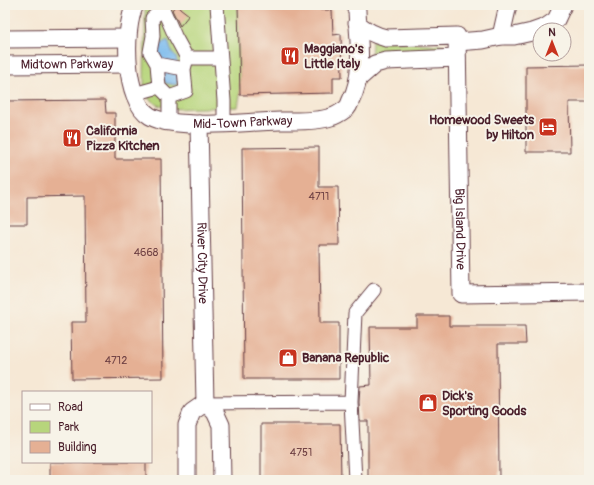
<svg xmlns="http://www.w3.org/2000/svg" width="594" height="485" font-family="Pangolin,sans-serif">
<style>
.green{fill:#b7d57c;stroke:#807a54}
.water{fill:#79baee;stroke:#626c8c}
.building{fill:#e5b094}
.lines{fill:none;stroke-linecap:round;stroke-linejoin:round}
.pedestrian-casing{stroke:#643d44;stroke-width:15}
.minor-casing{stroke:#643d44;stroke-width:19}
.pedestrian{stroke:#fff;stroke-width:13}
.minor{stroke:#fff;stroke-width:17}
.labels{text-anchor:middle;dominant-baseline:central;stroke-width:4;stroke-linejoin:round;paint-order:stroke}
.number-label{font-size:11px;fill:#714345}
.poi-label{font-size:13px;font-weight:bold;fill:#4a1f2b;stroke:#f7f3e8;text-anchor:start}
.street-label{font-size:13px;fill:#4a1f2b;stroke:#f7f3e8}
</style>
<rect width="100%" height="100%" fill="#f7f3e8"/>
<filter id="ink" filterUnits="userSpaceOnUse"><feTurbulence type="fractalNoise" baseFrequency=".025" numOctaves="2"/><feDisplacementMap in="SourceGraphic" scale="8" xChannelSelector="R" yChannelSelector="G"/><feConvolveMatrix kernelMatrix="1 2 1 2 8 2 1 2 1" color-interpolation-filters="sRGB"/></filter>
<filter id="wash" filterUnits="userSpaceOnUse"><feTurbulence type="fractalNoise" baseFrequency=".012" numOctaves="4" result="noise"/><feDisplacementMap in="SourceGraphic" scale="16" xChannelSelector="R" yChannelSelector="G"/><feGaussianBlur stdDeviation="0.9" result="paint"/><feColorMatrix in="noise" values="0 0 0 0 0 0 0 0 0 0 0 0 0 0 0 0 0 1.4 0 .05"/><feComposite in="paint" operator="in"/></filter>
<g filter="url(#wash)">
<rect width="100%" height="100%" fill="#f6e8d5"/>
<path class="green" d="M146,5H238L240,95L238,107L173,109L157,105L148,98L144,84L145,7Z
M372,40L444,45L445,52L371,58Z"/>
<path class="water" d="M168,40L171,50L176,57L177,61L179,80L176,85L165,83C163,75 155,55 158,48C160,43 164,42 168,40Z"/>
<g id="blocks">
<path class="building" d="M176,5L189,15L180,26L172,10Z
M238,5H320V10H332L333,35L341,34L342,77H333V93L240,95Z
M589,65V102H569L570,152H526V66Z
M105,100L106,113H115V159H161L163,378L72,379L71,322H86L85,196L27,197V224H5V101Z
M319,147V187H338L339,245H319L320,323H339V379H244L242,148Z
M417,316H449V326H525L526,344H498L499,480H368V421H360L359,402L360,386L371,385L370,327H417Z
M261,424H340L341,480H261Z
M50,462H146V480H50Z"/>
</g>
</g>
<g filter="url(#ink)">
<use href="#blocks" fill-opacity="0" stroke="#643d44" stroke-width="1"/>
<g class="lines">
<g class="pedestrian-casing">
<path id="pedestrian" d="M164,5L163,9L152,18L153,36L150,52L157,64L159,87L169,97V122
M217,5L224,101V123
M163,9L175,36L187,58
M157,64L184,69
M134,94L159,87
M169,97L186,91L184,69L187,58H220
M205,403L351,402
M355,480L351,402L355,313L374,290"/>
</g>
<g class="minor-casing">
<g id="minor">
<path id="s1" d="M135,5C123,29 124,101 150,116C155,119 165,122 170,122C205,127 244,122 280,121C294,121 318,122 331,117C336,116 343,111 347,108C349,106 350,102 351,100C365,73 358,39 357,10L354,5"/>
<path id="s2" d="M357,23C366,31 374,35 386,38L457,36L461,294L589,292"/>
<path d="M501,36L508,5"/>
<path d="M5,39L128,38"/>
<path d="M457,42L483,40L501,36H514L532,32L546,27L556,20L563,5"/>
<path id="s3" d="M5,65L128,64"/>
<path d="M359,78L375,64L386,61L457,58"/>
<path id="s4" d="M199,124L205,403L215,412L221,425L222,480"/>
<path d="M187,480V425L192,412L205,403"/>
</g>
</g>
<use href="#pedestrian" class="pedestrian"/>
<use href="#minor" class="minor"/>
</g>
</g>
<defs>
<g id="restaurant-square" transform="scale(1)"><rect x="-9" y="-9" width="18" height="18" rx="4" fill="#c8321e" stroke="#f7f3e8"/><path d="M-5-6h1v4h1v-4h1v4h1v-4h1v5L-1.5 .5V6h-2V.5L-5-1ZM5-6V6H3V1.5H1.5Q1.5-4 5-6Z" fill="#fff"/></g>
<g id="hotel-square" transform="scale(1)"><rect x="-9" y="-9" width="18" height="18" rx="4" fill="#c8321e" stroke="#f7f3e8"/><path d="M-6-4.5h1.5V1H6V5H4.5V3h-9V5H-6ZM-4 0a1.8 1.8 0 1 1 3.6 0ZM.5 0V-2.5h3Q6-2.5 6 0Z" fill="#fff"/></g>
<g id="shop-square" transform="scale(1)"><rect x="-9" y="-9" width="18" height="18" rx="4" fill="#c8321e" stroke="#f7f3e8"/><path d="M-5-2.5h2.3a2.7 3.5 0 0 1 5.4 0H5L5.5 6h-11ZM-1.5-2.5h3a1.5 2.3 0 0 0-3 0Z" fill="#fff"/></g>
</defs>
<g fill-rule="evenodd">
<use href="#restaurant-square" x="290" y="56"/>
<use href="#hotel-square" x="548" y="127"/>
<use href="#restaurant-square" x="72" y="138"/>
<use href="#shop-square" x="288" y="358"/>
<use href="#shop-square" x="428" y="403"/>
</g>
<g class="labels">
<g class="number-label">
<text x="319" y="196">4711</text>
<text x="146" y="252">4668</text>
<text x="116" y="360">4712</text>
<text x="301" y="452">4751</text>
</g>
<g class="poi-label">
<text x="304" y="49">Maggiano's<tspan x="304" dy="15">Little Italy</tspan></text>
<text x="534" y="120" text-anchor="end">Homewood Sweets<tspan x="534" dy="15">by Hilton</tspan></text>
<text x="86" y="131">California<tspan x="86" dy="15">Pizza Kitchen</tspan></text>
<text x="302" y="358">Banana Republic</text>
<text x="442" y="396">Dick's<tspan x="442" dy="15">Sporting Goods</tspan></text>
</g>
<g class="street-label">
<text stroke="none"><textPath href="#s3" startOffset="62">Midtown Parkway</textPath></text>
<text stroke="none"><textPath href="#s1" startOffset="212">Mid-Town Parkway</textPath></text>
<text stroke="none"><textPath href="#s2" startOffset="297">Big Island Drive</textPath></text>
<text stroke="none"><textPath href="#s4" startOffset="139">River City Drive</textPath></text>
</g>
</g>
<rect width="594" height="485" fill="none" stroke="#f7f3e8" stroke-width="20"/>
<rect x="22" y="391" width="130" height="72" fill="#f7f3e8" stroke="#b29e9c"/>
<rect x="30" y="404" width="20" height="6" fill="#ffffff" stroke="#b29e9c"/>
<text x="58" y="411" font-size="12" fill="#4a1f2b">Road</text>
<rect x="30" y="421" width="20" height="12" fill="#b7d57c" stroke="#b29e9c"/>
<text x="58" y="431" font-size="12" fill="#4a1f2b">Park</text>
<rect x="30" y="441" width="20" height="12" fill="#e5b094" stroke="#b29e9c"/>
<text x="58" y="451" font-size="12" fill="#4a1f2b">Building</text>
<g transform="translate(552 42)"><circle r="19" fill="#f7f3e8" stroke="#b29e9c"/>
<path d="M0-3L7 15L0 10L-7 15Z" fill="#c8321e"/>
<text y="-6" font-size="11" font-weight="bold" text-anchor="middle" fill="#4a1f2b">N</text>
</g>
</svg>
